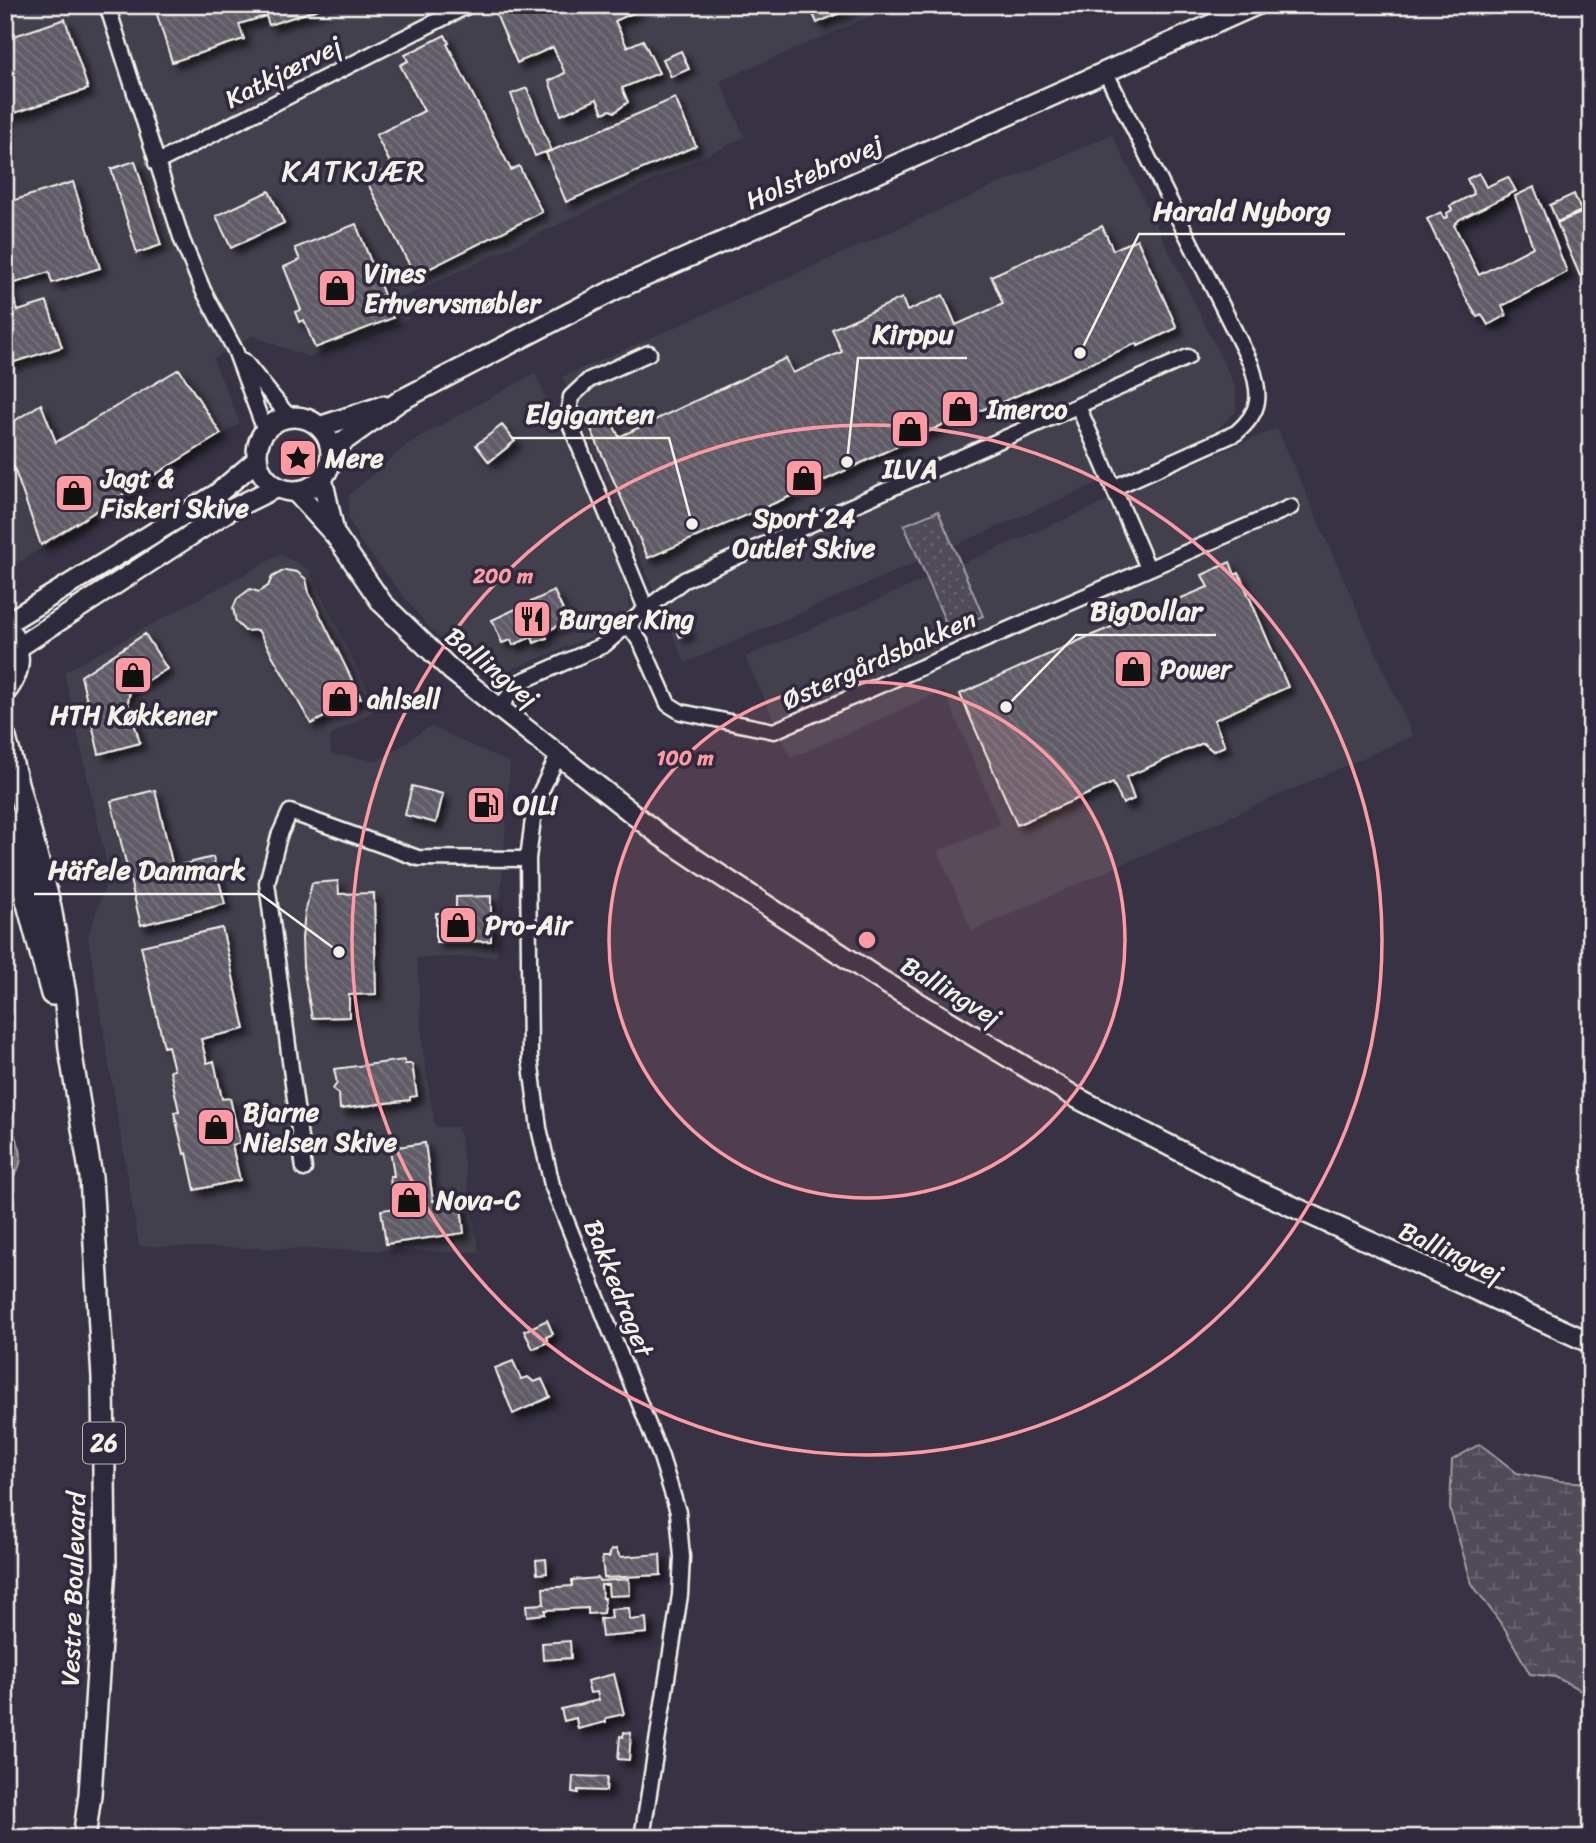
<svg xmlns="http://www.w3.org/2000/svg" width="1596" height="1843" font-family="Sriracha,sans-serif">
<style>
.built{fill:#433f4e}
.wetland{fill:url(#wetland-marsh);stroke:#a29ea0;stroke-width:2}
.park{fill:url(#park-dots);stroke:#a29ea0;stroke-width:2}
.water{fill:#726e77;stroke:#a6a2a4;stroke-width:2}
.building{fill:url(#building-back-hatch);stroke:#f4f1e8;stroke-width:2;filter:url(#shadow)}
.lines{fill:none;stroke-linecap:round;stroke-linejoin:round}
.street-casing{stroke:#f4f1e8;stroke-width:19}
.secondary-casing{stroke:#f4f1e8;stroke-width:24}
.primary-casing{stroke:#f4f1e8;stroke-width:26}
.street{stroke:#2f2a3d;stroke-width:14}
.secondary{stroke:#2f2a3d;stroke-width:19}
.primary{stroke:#2f2a3d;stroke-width:21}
.ring{fill:none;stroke:#ff9aa2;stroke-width:3.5}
.labels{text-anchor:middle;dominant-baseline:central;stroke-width:7;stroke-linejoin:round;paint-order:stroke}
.shield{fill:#2f2a3d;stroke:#b9b5b5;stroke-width:2}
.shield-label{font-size:24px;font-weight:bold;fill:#f4f1e8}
.street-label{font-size:26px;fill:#f4f1e8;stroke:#2f2a3d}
.poi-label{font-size:26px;font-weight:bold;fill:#f4f1e8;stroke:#2f2a3d;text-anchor:start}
.quarter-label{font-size:30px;letter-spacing:2px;fill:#f4f1e8;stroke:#2f2a3d}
.centre{fill:#ff9aa2;stroke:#2f2a3d;stroke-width:3.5}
.ring-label{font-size:21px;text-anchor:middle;font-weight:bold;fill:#ff9aa2;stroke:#2f2a3d;stroke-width:7;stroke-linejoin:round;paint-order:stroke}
.leader{fill:none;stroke:#f4f1e8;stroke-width:2.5}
.callout-dot{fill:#f4f1e8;stroke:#2f2a3d;stroke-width:2.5}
.callout-label{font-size:28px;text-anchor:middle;font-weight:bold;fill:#f4f1e8;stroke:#2f2a3d;stroke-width:7;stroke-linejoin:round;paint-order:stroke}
</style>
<defs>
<pattern id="wetland-marsh" width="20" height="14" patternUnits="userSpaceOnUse" patternTransform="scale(1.75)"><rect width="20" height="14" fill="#504b59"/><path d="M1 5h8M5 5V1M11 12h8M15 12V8" fill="none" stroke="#6a6571"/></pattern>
<pattern id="park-dots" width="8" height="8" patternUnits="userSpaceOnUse" patternTransform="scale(1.75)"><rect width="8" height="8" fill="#504b59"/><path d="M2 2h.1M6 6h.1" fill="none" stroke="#6a6571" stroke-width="1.8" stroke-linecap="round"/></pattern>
<pattern id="building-back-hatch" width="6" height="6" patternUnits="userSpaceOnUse" patternTransform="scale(1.75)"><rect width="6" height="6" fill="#5f5c67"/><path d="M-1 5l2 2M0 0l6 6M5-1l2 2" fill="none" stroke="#77747d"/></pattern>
<filter id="shadow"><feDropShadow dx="6" dy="6" stdDeviation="3.5" flood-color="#0009"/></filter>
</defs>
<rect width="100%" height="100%" fill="#373244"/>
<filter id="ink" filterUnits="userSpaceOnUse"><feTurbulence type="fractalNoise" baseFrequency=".0143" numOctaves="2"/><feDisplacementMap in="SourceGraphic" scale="14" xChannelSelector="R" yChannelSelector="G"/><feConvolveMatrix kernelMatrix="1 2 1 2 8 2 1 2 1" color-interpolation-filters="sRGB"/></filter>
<g filter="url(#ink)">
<path class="built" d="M5,5H897L720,81L745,137L402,298L409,319L309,357L252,336L213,359L240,423L18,563L5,559Z
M1112,134L1236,388V411L1215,432L685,663L562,377Z
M535,373L628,582L629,609L603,632L496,676L456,654L425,623L360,541L348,518L349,495L409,443Z
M1277,428L1413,736L972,931L938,851L1000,824L944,691L791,758L745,657Z
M281,554L309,570L377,709L330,736L331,754L378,761L430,726L510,763L497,956L417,958L423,1051L435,1127H458L479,1252L139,1246L88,937L109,874L64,672Z"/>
<path class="wetland" d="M1480,1444L1517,1473L1559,1481L1591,1483V1692L1587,1693L1555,1677L1530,1674L1505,1629L1472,1584L1450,1509L1452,1460Z"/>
<path class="park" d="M938,511L983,616L949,630L904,525Z"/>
<path class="water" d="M11,1129C29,1159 20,1165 5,1193V1132Z"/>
<path class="building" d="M154,5H331L269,25L266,16L239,24L244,39L172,62Z
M509,5H643L634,9L635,12L615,21L627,47L643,40L659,73L622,88L628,102L615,112L610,110L603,113L597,99L561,115L549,81L565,73L553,47L517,63L495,12Z
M809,5H858L817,23Z
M65,19L88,89L5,116V39Z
M445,35L449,43L447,44L511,170L519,166L542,212L415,276L366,180L392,167L376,135L424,111L400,65L408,61L405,55Z
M681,51L689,69L671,77L663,59Z
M527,88L551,150L535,156L511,94Z
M675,98L696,146L566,202L546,153Z
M135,161L161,245L137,253L111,169Z
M1479,173L1486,187L1508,177L1516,191L1460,219L1454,225L1479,275L1533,247L1515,196L1534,187L1567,272L1502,306L1506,315L1488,325L1482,315L1477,317L1463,293L1427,219L1441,212L1444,218L1448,217L1447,213L1452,210L1450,206L1474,194L1467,179Z
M73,182L100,268L52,283L49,272L9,285L18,311L47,302L62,347L5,365V203Z
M269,191L284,223L231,248L216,216Z
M1574,194L1581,211L1557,222L1550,205Z
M1591,209V272L1580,276L1557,223Z
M356,224L393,318L315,348L304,320L299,322L295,312L301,310L284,267L300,260L295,248Z
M1102,226L1113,250L1137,239L1177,328L1138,346L1137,343L993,406L955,419L791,496L648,558L586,418L606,409L619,437L786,358L793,373L842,352L832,329L902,298L907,311L943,295L956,325L1003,304L991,276Z
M179,369L221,434L41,545L5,442V427L41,404L56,442Z
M502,425L515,441L489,462L476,445Z
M1230,562L1235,575L1239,573L1288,687L1214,720L1225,746L1213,751L1203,743L1126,777L1134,799L1123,804L1113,783L1017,825L960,694L1085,638L1208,587L1202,575Z
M285,570L297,572L306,579L309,593L361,698L311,724L258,630L245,631L236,622L233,608L237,599L250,589L259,592L268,586L272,577Z
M554,591L568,621L545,632L547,638L534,643L532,637L513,645L511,640L502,643L492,620Z
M685,626L688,633L680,637L676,630Z
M145,634L167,669L130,691L128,702L140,743L99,754L81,676Z
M412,786L443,794L436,823L405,815Z
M155,790L173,867L213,857L225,904L141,925L111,801Z
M338,881L339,894L374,893L376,994L349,995V1017L312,1018L303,967L302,938L305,913L312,883Z
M491,896V941L436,942V913H456V897Z
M222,928L245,1029L201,1039L207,1063L214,1061L222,1099L230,1098L240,1143L232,1145L240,1180L195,1190L187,1153L184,1154L174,1112L179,1111L170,1071L174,1070L168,1046L164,1047L141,946Z
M404,1060L405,1064H412L417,1096L410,1097V1100L340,1109L339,1094L333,1089L337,1083L334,1069Z
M425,1143L433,1201L460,1197L464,1233L386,1244L381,1210L398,1208L395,1187L391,1188L390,1176H394L390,1148Z
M547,1320L553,1334L546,1337L548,1342L533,1349L524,1331Z
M513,1361L521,1379L528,1377L534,1382L542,1379L550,1397L513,1414L495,1368Z
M616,1549L620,1557L660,1554L661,1575L604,1578L602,1557H609L611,1550Z
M546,1559L547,1573L537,1574L536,1560Z
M598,1578L599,1581L629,1579L630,1595L609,1596L608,1585H601L602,1598H605L603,1613L588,1614V1608L545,1610V1614L527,1616L526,1605L544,1604L543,1588L572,1586V1580Z
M629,1608L630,1620L646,1618L647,1633L602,1637L600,1619L612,1618L611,1609Z
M570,1641L571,1658L543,1660L542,1643Z
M614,1674L624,1714L606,1718V1722L578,1729L576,1718L564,1721L561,1709L599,1700L597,1692L590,1693L587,1681Z
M624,1732L631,1733L629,1760L618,1759L620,1736L623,1737Z
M573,1776L607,1777L606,1791L578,1790V1793L572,1792Z"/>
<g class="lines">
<g class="street-casing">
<path id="street" d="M107,5L182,240L203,290L235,350L265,431
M1105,71L1251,364C1261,394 1262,411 1236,433L1113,488
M156,163L469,5
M244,361L289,417
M1078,406L1148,568
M646,609L684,580L1188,357
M629,626L641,643L668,704L681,712L774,731L1291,507
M500,707L520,682L604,645L646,609L568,419L571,397L589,380L649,353
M559,754L541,791L533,819L528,859L530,1058L539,1128L552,1185L661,1457L678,1512L682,1557L680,1595L642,1838
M304,1169L267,883L279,836L290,812L418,858L528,859"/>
</g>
<g class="secondary-casing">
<path id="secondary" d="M257 454a37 37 0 1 1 74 0a37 37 0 1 1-74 0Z
M319,427L383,406
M331,450L401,400L614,290L1256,5
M322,478L334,532
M295,491L336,536L382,603L451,670L661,836L703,864L879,979L1077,1098L1250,1187L1591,1343
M5,624L217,494L257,460
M17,648L228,511L277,487"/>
</g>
<g class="primary-casing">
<path id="primary" d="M5,625C21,647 22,670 5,691
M5,738L50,907L65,994L70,1049L91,1177L103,1378L105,1566L90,1795L84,1838
M5,817L52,994"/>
</g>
<use href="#street" class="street"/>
<use href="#secondary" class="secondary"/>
<use href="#primary" class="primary"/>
</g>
</g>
<circle cx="867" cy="940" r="258" fill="#ff9aa2" fill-opacity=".12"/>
<g class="ring">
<circle cx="867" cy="940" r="258"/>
<circle cx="867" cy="940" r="515"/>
</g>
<defs>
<g id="shop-square" transform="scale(2.0125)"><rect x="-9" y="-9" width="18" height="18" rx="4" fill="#ff9aa2" stroke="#2f2a3d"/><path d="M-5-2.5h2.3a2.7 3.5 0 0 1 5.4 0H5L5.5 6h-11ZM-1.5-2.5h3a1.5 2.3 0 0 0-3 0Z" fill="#111"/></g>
<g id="sight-square" transform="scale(2.0125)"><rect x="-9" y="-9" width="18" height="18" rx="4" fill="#ff9aa2" stroke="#2f2a3d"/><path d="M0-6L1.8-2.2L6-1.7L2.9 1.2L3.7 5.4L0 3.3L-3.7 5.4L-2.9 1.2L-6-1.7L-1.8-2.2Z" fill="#111"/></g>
<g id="restaurant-square" transform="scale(2.0125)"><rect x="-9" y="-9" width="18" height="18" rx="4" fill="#ff9aa2" stroke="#2f2a3d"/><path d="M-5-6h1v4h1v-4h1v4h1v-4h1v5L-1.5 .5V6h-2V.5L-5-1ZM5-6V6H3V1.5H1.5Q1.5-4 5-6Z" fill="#111"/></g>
<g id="fuel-square" transform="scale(2.0125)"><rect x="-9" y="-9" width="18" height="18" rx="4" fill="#ff9aa2" stroke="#2f2a3d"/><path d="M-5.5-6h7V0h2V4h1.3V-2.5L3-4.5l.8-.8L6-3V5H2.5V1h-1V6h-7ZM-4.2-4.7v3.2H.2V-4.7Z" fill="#111"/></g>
</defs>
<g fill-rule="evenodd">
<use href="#shop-square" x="337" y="288"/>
<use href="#shop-square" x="960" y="409"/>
<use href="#shop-square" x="910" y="429"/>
<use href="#sight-square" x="298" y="458"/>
<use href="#shop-square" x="804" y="478"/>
<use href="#shop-square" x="74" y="493"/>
<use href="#restaurant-square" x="532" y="619"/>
<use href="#shop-square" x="1133" y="669"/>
<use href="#shop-square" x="133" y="675"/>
<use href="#shop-square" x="340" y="699"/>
<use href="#fuel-square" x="486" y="805"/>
<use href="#shop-square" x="458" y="925"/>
<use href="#shop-square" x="216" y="1127"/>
<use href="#shop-square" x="409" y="1200"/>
</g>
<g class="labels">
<rect class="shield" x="83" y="1422.5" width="42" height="41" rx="5"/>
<g class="shield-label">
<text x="104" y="1443">26</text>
</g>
<g class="street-label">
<text transform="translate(283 72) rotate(-27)">Katkjærvej</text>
<text transform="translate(814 172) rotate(-24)">Holstebrovej</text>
<text transform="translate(879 659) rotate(-24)">Østergårdsbakken</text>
<text transform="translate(492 667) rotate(39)">Ballingvej</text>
<text transform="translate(951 991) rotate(31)">Ballingvej</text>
<text transform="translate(1451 1252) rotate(25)">Ballingvej</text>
<text transform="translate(619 1288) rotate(68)">Bakkedraget</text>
<text transform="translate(73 1589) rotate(-88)">Vestre Boulevard</text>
</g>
<g class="poi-label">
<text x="364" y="273">Vines<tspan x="364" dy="30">Erhvervsmøbler</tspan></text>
<text x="987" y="409">Imerco</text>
<text x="325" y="458">Mere</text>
<text x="910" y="469" text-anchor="middle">ILVA</text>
<text x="101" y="478">Jagt &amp;<tspan x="101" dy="30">Fiskeri Skive</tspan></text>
<text x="804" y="518" text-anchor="middle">Sport 24<tspan x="804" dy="30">Outlet Skive</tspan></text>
<text x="559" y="619">Burger King</text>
<text x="1160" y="669">Power</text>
<text x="367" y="699">ahlsell</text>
<text x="133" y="715" text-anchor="middle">HTH Køkkener</text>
<text x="513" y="805">OIL!</text>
<text x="485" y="925">Pro-Air</text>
<text x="243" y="1112">Bjarne<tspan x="243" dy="30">Nielsen Skive</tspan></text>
<text x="436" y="1200">Nova-C</text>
</g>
<g class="quarter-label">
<text x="354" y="171">KATKJÆR</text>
</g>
</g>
<circle cx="867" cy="940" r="10" class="centre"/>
<g class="ring-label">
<text x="503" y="583">200 m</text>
<text x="685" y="765">100 m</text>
</g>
<path class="leader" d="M1080 353L1139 234H1345M847 462L858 358H967M692 524L669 438H511M1006 707L1076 635H1216M339 952L260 894H34"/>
<g class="callout-dot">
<circle cx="1080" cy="353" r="7"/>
<circle cx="847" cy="462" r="7"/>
<circle cx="692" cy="524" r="7"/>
<circle cx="1006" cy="707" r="7"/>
<circle cx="339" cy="952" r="7"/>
</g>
<g class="callout-label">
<text x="1242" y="220">Harald Nyborg</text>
<text x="913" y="343">Kirppu</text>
<text x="590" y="423">Elgiganten</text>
<text x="1146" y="620">BigDollar</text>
<text x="147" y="879">Häfele Danmark</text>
</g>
<rect width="1596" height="1843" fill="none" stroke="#2f2a3d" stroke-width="28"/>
<rect x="14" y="14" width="1568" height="1815" fill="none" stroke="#f4f1e8" stroke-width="2.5" filter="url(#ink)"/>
</svg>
